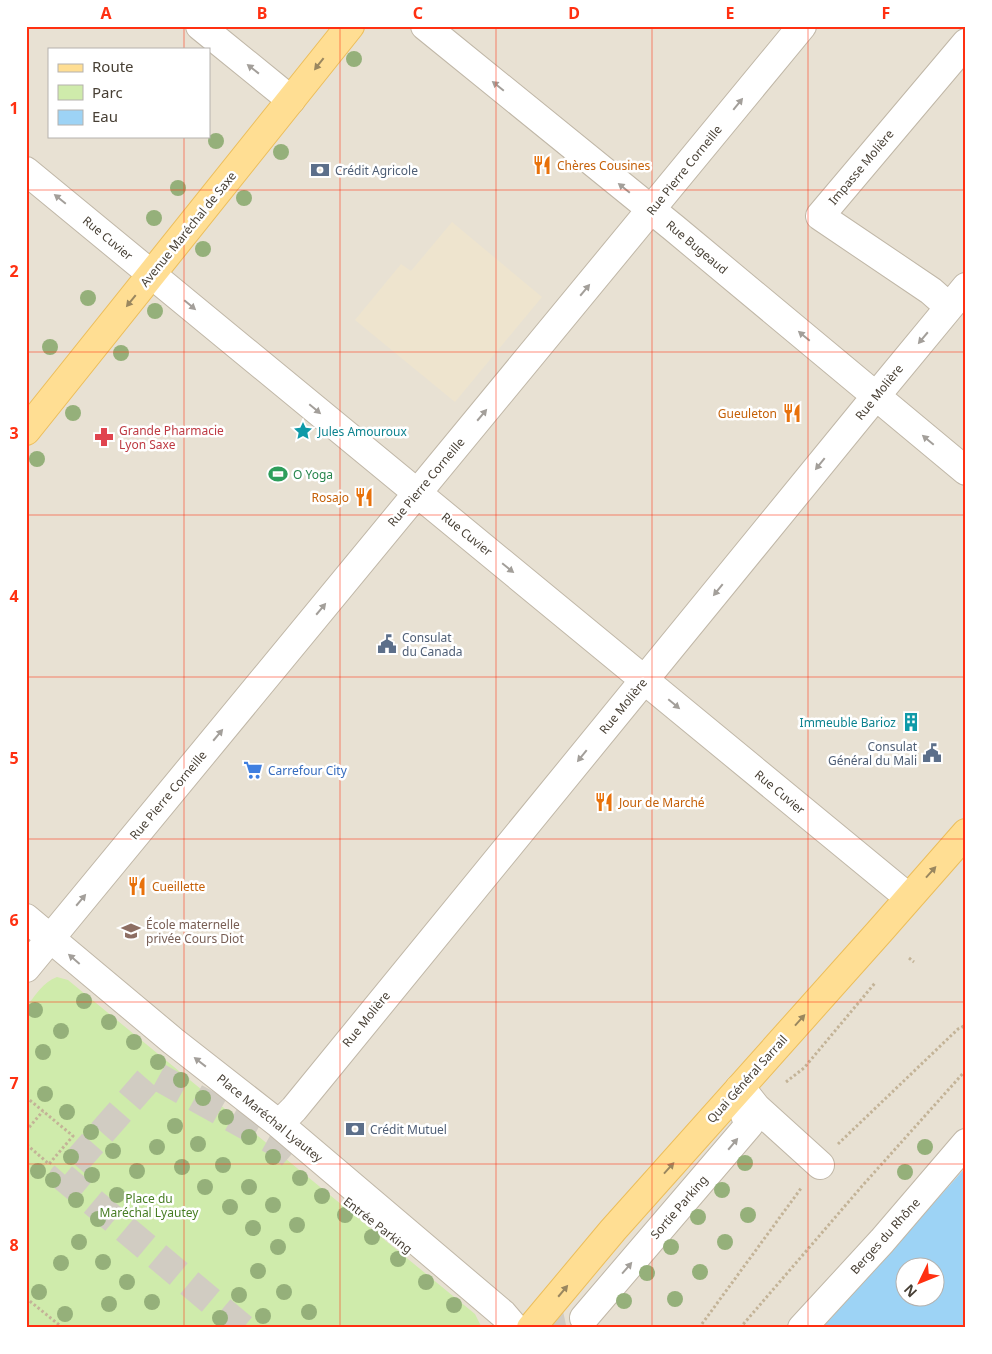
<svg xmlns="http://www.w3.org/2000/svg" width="992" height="1354" font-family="'Noto Sans',sans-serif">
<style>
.residential{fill:#e8e1d3;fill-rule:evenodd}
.education{fill:#eee4ce}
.green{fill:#cfebab}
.water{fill:#9dd3f5;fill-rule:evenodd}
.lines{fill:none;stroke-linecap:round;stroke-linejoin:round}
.minor-tunnel{stroke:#d1ccc2;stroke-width:28;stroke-dasharray:28 14;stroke-linecap:butt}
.minor-casing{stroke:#c0b7a7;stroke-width:30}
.major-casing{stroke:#ecbe5b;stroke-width:30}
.path{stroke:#c3b397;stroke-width:3;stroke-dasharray:2.5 2.5;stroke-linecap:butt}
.minor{stroke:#fff;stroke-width:28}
.major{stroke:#ffde93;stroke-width:28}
.tree{fill:#95b07a}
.oneway{fill:#9a875f}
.oneway2{fill:#a39f9a}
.grid{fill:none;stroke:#ff3011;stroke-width:1;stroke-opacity:0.55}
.labels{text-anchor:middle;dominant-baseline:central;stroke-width:5;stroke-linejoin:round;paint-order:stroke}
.food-label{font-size:12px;fill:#c56008;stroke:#fff;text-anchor:start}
.street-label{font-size:12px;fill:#473f34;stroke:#fff}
.service-label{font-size:12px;fill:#4e5e75;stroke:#fff;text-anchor:start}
.health-label{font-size:12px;fill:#be3a42;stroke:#fff;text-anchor:start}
.culture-label{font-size:12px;fill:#0d838f;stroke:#fff;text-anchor:start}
.leisure-label{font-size:12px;fill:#27864d;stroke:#fff;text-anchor:start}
.shop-label{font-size:12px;fill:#366cbe;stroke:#fff;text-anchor:start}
.education-label{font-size:12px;fill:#785e54;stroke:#fff;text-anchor:start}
.park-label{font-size:12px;fill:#477d23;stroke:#fff}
.neatline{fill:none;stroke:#ff3011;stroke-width:2}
.grid-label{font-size:16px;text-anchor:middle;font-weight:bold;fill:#ff3011}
</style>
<rect width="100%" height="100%" fill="#f4efe5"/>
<path class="residential" d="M26,26H966V1167L822,1328H26ZM49,49H209V136H49Z"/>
<path class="education" d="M452,222L542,297L455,402L355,320L401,264L411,271Z"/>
<path class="green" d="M57,977L68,980L464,1305L475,1314L482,1328H26V1007C35,996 43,982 57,977Z"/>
<path class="water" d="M966,1167V1328H822ZM904,1266H934V1296H904Z"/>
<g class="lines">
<path class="minor-tunnel" d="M243,1328L63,1177L153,1074L277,1143L297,1160
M538,1328L584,1318"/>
<g class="minor-casing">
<path id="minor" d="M200,26L291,100
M425,26L674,228L966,471
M26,171L908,897
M949,307L931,291L820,216L966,43
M26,918L173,1041L279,1124L503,1314L515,1328
M26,968L802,26
M741,1088L756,1107L820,1165
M279,1124L294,1109L876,396L966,287
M584,1318L749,1125L745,1115L739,1089
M802,1328L882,1241L966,1143"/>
</g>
<g class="major-casing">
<path id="major" d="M26,431L350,26
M531,1328L613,1230L880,931L966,833"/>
</g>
<path class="path" d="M909,958L914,962
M786,1082L804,1068L875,983
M26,1097L73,1136L49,1164L26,1144
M26,1131L43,1111
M838,1144L958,1029L966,1025
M26,1298L63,1328
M277,1328L279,1326
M699,1328L802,1187
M740,1328L863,1185L966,1070"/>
<use href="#minor" class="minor"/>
<use href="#major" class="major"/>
</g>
<g class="tree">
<circle cx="354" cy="59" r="8"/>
<circle cx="216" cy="141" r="8"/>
<circle cx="281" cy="152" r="8"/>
<circle cx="178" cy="188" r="8"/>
<circle cx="244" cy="198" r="8"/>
<circle cx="154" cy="218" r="8"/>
<circle cx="203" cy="249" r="8"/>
<circle cx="88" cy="298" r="8"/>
<circle cx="155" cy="311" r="8"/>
<circle cx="50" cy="347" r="8"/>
<circle cx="121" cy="353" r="8"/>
<circle cx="73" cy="413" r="8"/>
<circle cx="37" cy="459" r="8"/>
<circle cx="84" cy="1001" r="8"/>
<circle cx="35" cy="1010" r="8"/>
<circle cx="109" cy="1022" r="8"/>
<circle cx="61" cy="1031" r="8"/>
<circle cx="134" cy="1042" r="8"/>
<circle cx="43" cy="1052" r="8"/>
<circle cx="158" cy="1062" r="8"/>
<circle cx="181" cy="1080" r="8"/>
<circle cx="45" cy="1094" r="8"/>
<circle cx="203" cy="1098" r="8"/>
<circle cx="67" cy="1112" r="8"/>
<circle cx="226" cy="1117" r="8"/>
<circle cx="175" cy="1126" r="8"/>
<circle cx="91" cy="1132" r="8"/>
<circle cx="249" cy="1137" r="8"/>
<circle cx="198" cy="1144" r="8"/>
<circle cx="157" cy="1147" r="8"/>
<circle cx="925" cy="1147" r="8"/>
<circle cx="113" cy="1151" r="8"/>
<circle cx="71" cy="1157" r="8"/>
<circle cx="273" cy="1157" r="8"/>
<circle cx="745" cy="1163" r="8"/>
<circle cx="223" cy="1165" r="8"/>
<circle cx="182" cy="1167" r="8"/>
<circle cx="38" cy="1171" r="8"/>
<circle cx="137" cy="1171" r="8"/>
<circle cx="905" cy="1172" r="8"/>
<circle cx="92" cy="1175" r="8"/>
<circle cx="300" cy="1178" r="8"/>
<circle cx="53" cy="1180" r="8"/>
<circle cx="205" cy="1187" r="8"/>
<circle cx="249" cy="1187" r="8"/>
<circle cx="722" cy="1190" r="8"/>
<circle cx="117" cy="1195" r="8"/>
<circle cx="322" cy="1196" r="8"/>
<circle cx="76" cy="1200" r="8"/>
<circle cx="273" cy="1205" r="8"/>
<circle cx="230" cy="1207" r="8"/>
<circle cx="345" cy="1215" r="8"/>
<circle cx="748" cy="1215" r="8"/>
<circle cx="698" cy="1217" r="8"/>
<circle cx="98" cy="1219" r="8"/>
<circle cx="297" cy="1225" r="8"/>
<circle cx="253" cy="1228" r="8"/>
<circle cx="372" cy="1237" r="8"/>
<circle cx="79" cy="1242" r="8"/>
<circle cx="725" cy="1242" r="8"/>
<circle cx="278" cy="1247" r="8"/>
<circle cx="671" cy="1247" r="8"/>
<circle cx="398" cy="1259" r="8"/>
<circle cx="103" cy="1262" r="8"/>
<circle cx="61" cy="1263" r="8"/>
<circle cx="258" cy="1271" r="8"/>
<circle cx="700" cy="1272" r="8"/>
<circle cx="647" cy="1273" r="8"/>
<circle cx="127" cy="1282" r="8"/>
<circle cx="426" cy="1282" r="8"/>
<circle cx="39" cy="1292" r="8"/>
<circle cx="284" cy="1292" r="8"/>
<circle cx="239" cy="1295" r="8"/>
<circle cx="675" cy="1299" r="8"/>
<circle cx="624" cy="1301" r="8"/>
<circle cx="152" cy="1302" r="8"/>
<circle cx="109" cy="1304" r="8"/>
<circle cx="454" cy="1305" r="8"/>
<circle cx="309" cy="1312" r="8"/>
<circle cx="65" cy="1314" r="8"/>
<circle cx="263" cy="1316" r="8"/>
<circle cx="220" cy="1318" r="8"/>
</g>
<defs><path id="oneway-solid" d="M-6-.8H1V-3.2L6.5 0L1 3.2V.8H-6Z" transform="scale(1.25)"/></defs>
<g class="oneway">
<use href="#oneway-solid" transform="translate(319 64) rotate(128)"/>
<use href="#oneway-solid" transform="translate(131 301) rotate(129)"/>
<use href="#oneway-solid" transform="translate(931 872) rotate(-48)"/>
<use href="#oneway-solid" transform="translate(800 1020) rotate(-48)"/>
<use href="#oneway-solid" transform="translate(669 1168) rotate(-48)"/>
<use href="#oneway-solid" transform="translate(563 1291) rotate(-50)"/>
</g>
<g class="oneway2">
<use href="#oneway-solid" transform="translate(253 69) rotate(-142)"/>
<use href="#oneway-solid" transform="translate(498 86) rotate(-141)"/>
<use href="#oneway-solid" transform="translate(738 104) rotate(-51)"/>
<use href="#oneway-solid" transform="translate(624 188) rotate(-141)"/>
<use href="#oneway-solid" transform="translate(60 199) rotate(-141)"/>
<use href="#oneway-solid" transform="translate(585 290) rotate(-50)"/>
<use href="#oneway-solid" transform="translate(190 305) rotate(40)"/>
<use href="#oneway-solid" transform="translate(804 336) rotate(-140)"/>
<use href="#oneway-solid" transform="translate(923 338) rotate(130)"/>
<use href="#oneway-solid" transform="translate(315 409) rotate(40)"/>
<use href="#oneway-solid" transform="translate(482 415) rotate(-50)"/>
<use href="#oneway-solid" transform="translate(928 440) rotate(-140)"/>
<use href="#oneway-solid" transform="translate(820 464) rotate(129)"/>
<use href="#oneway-solid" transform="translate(508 568) rotate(39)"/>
<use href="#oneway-solid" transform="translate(718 590) rotate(129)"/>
<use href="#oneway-solid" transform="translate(321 609) rotate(-50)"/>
<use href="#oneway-solid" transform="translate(674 704) rotate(40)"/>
<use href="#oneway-solid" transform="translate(218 735) rotate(-50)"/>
<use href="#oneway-solid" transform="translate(582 756) rotate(129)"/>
<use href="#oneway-solid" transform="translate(81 900) rotate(-50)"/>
<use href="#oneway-solid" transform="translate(74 959) rotate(-139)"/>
<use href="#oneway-solid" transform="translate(200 1062) rotate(-142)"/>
<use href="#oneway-solid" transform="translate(733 1144) rotate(-50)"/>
<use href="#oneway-solid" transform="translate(627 1268) rotate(-49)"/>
</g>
<path class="grid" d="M184,26V49M340,26V1328M496,26V1328M652,26V1328M808,26V1328M184,136V1328M26,190H966M26,352H966M26,515H966M26,677H966M26,839H966M26,1002H966M26,1164H966"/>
<defs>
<g id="restaurant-bare" transform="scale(1.5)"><path d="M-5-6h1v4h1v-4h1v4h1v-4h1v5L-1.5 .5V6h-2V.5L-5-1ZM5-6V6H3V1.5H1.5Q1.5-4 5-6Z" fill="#e8710a" stroke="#fff" stroke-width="2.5" paint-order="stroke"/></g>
<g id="bank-bare" transform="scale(1.5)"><path d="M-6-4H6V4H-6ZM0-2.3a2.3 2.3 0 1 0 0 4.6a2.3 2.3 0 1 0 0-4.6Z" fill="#5c6f8a" stroke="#fff" stroke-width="2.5" paint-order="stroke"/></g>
<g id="sight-bare" transform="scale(1.5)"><path d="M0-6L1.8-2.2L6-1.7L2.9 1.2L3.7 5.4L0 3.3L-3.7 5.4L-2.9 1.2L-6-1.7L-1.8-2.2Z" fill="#0f9aa8" stroke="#fff" stroke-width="2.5" paint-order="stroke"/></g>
<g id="pharmacy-bare" transform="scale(1.5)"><path d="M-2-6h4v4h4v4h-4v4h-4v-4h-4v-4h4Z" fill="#e0444e" stroke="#fff" stroke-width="2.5" paint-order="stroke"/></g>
<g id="stadium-bare" transform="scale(1.5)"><path d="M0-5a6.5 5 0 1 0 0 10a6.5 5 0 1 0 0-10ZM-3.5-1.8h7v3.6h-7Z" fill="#2e9e5b" stroke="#fff" stroke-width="2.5" paint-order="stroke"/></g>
<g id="civic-bare" transform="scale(1.5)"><path d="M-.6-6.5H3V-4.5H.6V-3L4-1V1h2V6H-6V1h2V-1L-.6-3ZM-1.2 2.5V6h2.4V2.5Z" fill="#5c6f8a" stroke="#fff" stroke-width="2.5" paint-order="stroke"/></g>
<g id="building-bare" transform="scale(1.5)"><path d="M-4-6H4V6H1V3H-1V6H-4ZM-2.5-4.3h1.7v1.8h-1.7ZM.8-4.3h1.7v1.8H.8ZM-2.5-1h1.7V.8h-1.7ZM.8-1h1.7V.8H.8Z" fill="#0f9aa8" stroke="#fff" stroke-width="2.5" paint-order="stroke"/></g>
<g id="supermarket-bare" transform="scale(1.5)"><path d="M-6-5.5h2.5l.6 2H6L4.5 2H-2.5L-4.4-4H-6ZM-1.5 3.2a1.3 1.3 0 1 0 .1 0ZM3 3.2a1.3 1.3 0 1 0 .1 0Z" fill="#3f7fe0" stroke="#fff" stroke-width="2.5" paint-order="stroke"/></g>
<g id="school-bare" transform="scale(1.5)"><path d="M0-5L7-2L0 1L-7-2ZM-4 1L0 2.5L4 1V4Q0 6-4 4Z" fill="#8d6e63" stroke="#fff" stroke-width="2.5" paint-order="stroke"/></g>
</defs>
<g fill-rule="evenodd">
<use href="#restaurant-bare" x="542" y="165"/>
<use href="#bank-bare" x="320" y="170"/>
<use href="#restaurant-bare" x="792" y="413"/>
<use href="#sight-bare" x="303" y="431"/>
<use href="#pharmacy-bare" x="104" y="437"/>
<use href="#stadium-bare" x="278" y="474"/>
<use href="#restaurant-bare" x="364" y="497"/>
<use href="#civic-bare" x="387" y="644"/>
<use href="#building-bare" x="911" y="722"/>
<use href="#civic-bare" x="932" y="753"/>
<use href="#supermarket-bare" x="253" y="770"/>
<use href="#restaurant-bare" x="604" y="802"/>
<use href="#restaurant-bare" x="137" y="886"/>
<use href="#school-bare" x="131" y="931"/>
<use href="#bank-bare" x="355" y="1129"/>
</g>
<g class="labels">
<g class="food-label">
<text x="557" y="165">Chères Cousines</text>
<text x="777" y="413" text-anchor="end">Gueuleton</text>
<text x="349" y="497" text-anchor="end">Rosajo</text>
<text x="619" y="802">Jour de Marché</text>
<text x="152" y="886">Cueillette</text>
</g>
<g class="street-label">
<text transform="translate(861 167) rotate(-50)">Impasse Molière</text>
<text transform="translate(684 170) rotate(-51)">Rue Pierre Corneille</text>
<text transform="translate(188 229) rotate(-51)">Avenue Maréchal de Saxe</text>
<text transform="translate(108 238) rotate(40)">Rue Cuvier</text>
<text transform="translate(697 247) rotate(40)">Rue Bugeaud</text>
<text transform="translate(879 392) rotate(-51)">Rue Molière</text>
<text transform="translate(426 482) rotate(-50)">Rue Pierre Corneille</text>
<text transform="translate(467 534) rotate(39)">Rue Cuvier</text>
<text transform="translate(623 706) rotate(-51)">Rue Molière</text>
<text transform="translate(780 792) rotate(40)">Rue Cuvier</text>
<text transform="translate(168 795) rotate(-50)">Rue Pierre Corneille</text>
<text transform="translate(366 1019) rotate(-51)">Rue Molière</text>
<text transform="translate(747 1079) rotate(-48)">Quai Général Sarrail</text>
<text transform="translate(270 1118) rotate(39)">Place Maréchal Lyautey</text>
<text transform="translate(679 1207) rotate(-49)">Sortie Parking</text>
<text transform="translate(378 1225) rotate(38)">Entrée Parking</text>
<text transform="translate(885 1236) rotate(-48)">Berges du Rhône</text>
</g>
<g class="service-label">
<text x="335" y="170">Crédit Agricole</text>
<text x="402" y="637">Consulat<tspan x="402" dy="14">du Canada</tspan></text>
<text x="917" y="746" text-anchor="end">Consulat<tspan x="917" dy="14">Général du Mali</tspan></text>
<text x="370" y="1129">Crédit Mutuel</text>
</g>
<g class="health-label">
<text x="119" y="430">Grande Pharmacie<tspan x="119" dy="14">Lyon Saxe</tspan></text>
</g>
<g class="culture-label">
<text x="318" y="431">Jules Amouroux</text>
<text x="896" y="722" text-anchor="end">Immeuble Barioz</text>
</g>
<g class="leisure-label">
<text x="293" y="474">O Yoga</text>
</g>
<g class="shop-label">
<text x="268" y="770">Carrefour City</text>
</g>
<g class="education-label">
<text x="146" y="924">École maternelle<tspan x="146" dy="14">privée Cours Diot</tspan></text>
</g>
<g class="park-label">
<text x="149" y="1198">Place du<tspan x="149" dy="14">Maréchal Lyautey</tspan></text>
</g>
</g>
<rect width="992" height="1354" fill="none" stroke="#ffffff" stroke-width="55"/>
<rect x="48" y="48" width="162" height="90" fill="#ffffff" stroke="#b5b2ae"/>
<rect x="58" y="64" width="25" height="8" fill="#ffde93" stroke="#b5b2ae"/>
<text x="92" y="72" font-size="15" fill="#473f34">Route</text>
<rect x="58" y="85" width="25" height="15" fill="#cfebab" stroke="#b5b2ae"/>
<text x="92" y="98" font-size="15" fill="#473f34">Parc</text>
<rect x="58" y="110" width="25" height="15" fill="#9dd3f5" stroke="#b5b2ae"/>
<text x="92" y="122" font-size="15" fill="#473f34">Eau</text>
<g transform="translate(920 1282) rotate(227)"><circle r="24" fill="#ffffff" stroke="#b5b2ae"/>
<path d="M0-4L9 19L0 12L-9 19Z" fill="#ff3011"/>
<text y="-8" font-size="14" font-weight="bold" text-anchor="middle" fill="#473f34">N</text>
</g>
<rect x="28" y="28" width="936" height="1298" class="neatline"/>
<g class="grid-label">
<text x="106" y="19">A</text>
<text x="262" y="19">B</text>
<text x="418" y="19">C</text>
<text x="574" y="19">D</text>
<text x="730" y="19">E</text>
<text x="886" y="19">F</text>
<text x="14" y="114">1</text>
<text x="14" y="277">2</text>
<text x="14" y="439">3</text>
<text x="14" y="602">4</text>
<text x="14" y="764">5</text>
<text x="14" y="926">6</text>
<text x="14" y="1089">7</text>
<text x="14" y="1251">8</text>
</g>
</svg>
